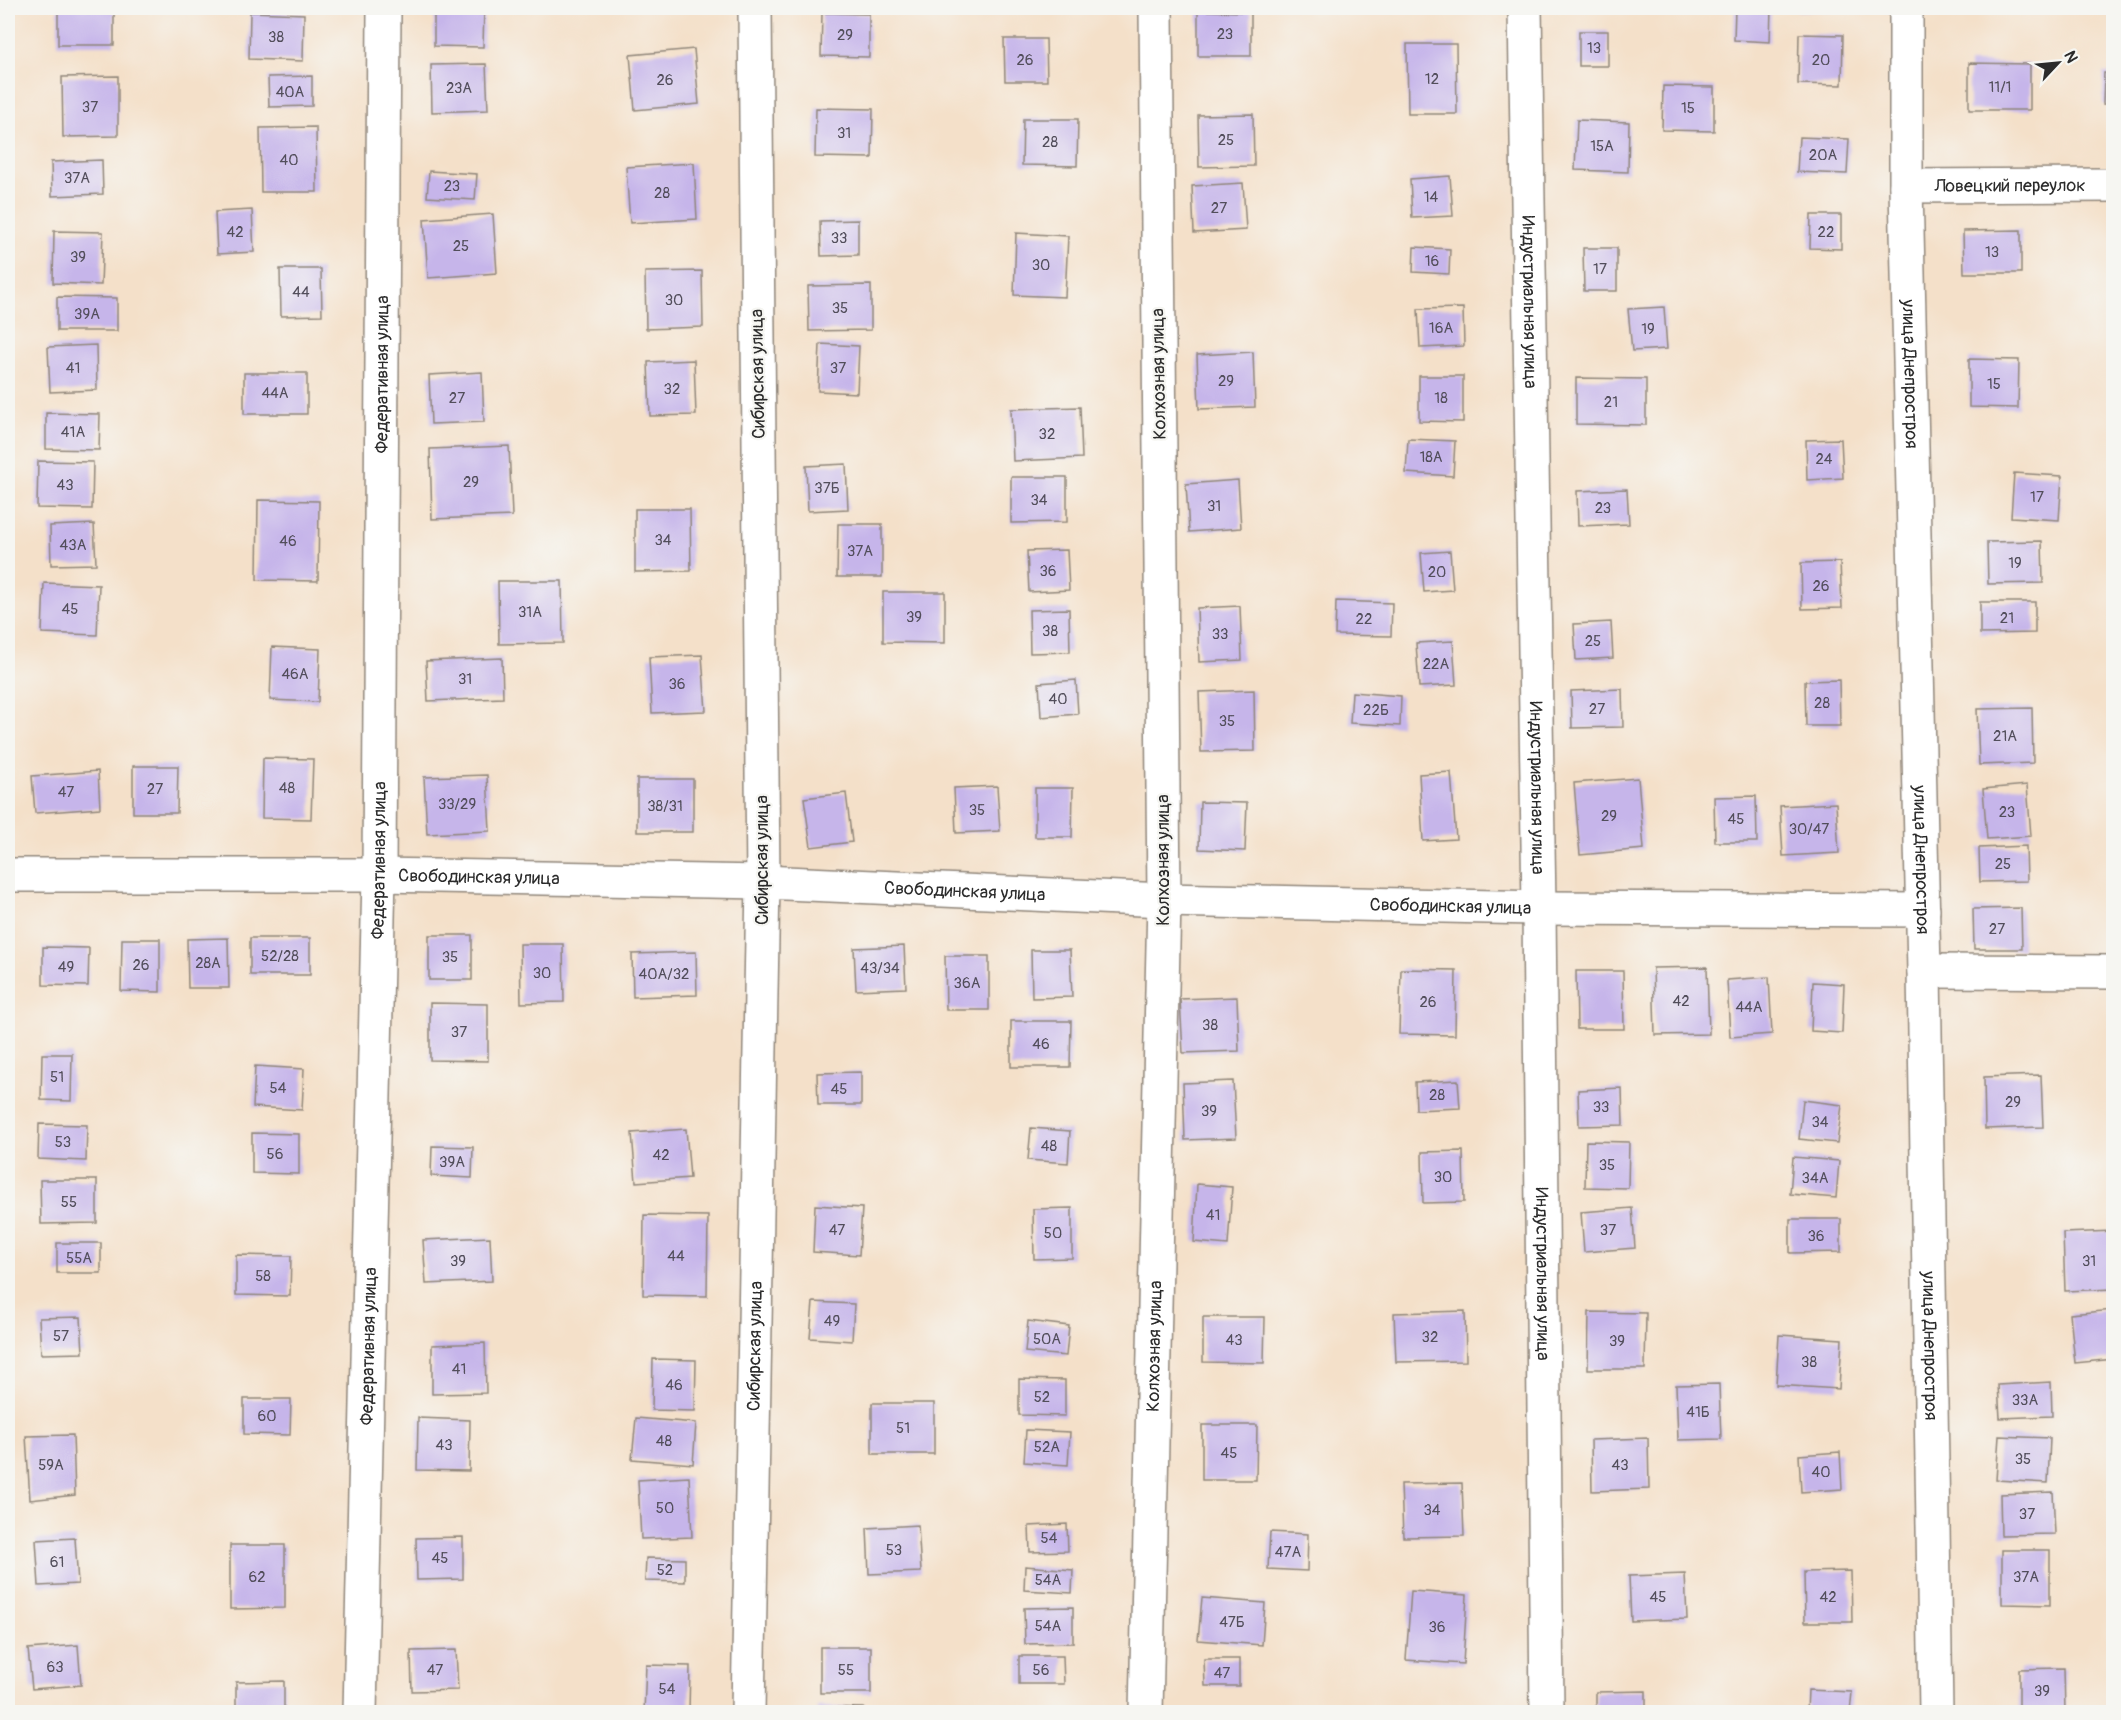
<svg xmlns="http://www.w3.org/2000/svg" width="2121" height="1720" font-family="Pangolin,sans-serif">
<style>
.building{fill:#c6b5ea}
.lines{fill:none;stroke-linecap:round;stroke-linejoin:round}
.minor-casing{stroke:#90867a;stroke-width:36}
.minor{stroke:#fff;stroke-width:33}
.labels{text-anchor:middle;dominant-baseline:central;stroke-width:4.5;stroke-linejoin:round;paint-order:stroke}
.number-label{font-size:15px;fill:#524e5b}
.street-label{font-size:18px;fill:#2b2b2b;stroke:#f6f6f2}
</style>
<rect width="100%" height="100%" fill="#f6f6f2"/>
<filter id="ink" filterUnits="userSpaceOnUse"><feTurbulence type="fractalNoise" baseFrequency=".0167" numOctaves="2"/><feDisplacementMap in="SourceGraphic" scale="12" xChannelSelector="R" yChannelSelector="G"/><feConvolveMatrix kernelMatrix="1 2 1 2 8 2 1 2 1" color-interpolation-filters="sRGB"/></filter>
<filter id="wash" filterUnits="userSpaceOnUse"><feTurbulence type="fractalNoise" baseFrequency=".008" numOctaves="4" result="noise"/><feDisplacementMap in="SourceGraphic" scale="24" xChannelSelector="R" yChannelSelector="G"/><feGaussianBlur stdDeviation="1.35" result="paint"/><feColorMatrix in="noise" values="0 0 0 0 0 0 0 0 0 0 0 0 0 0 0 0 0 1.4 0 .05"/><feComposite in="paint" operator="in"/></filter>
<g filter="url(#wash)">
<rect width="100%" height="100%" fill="#f4e0c9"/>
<g id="blocks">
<path class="building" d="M58,8H114V45H58Z
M434,8H484L483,47L434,46Z
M1735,8H1771L1770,42L1734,40Z
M1797,8H1842V11H1797Z
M1198,11L1251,12V56H1198Z
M250,12L304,14L303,61L249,59Z
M822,13L869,14V57L821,56Z
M1579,31H1608V66H1579Z
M1799,34L1843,35L1842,85L1798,84Z
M1004,39H1046L1047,81H1005Z
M1407,44H1456L1457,114H1408Z
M694,49L699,104L635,110L630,55Z
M1969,63L2030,64V110H1969Z
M486,64L488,110L432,112L431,65Z
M2104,73H2114V105L2103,104Z
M118,76V136L63,137L62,77Z
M312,76V106L269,107L268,77Z
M1663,86L1714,87V131L1662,130Z
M816,108L873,109L872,158L815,157Z
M1253,114L1254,166L1199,167L1198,115Z
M1023,119H1078L1077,166L1022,165Z
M1577,120L1629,122L1628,172L1575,170Z
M316,127L317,192H261L260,128Z
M1799,137L1849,139L1847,174L1797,172Z
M102,160L103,194L52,196L51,162Z
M694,163L697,219L630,223L626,167Z
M429,171L477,174L475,200L427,197Z
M1450,176L1453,216L1412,218L1410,179Z
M1243,183L1246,230L1194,233L1192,186Z
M252,210L254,252L217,254L215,212Z
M493,214L497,273L428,278L424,219Z
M1811,215H1841V249L1810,248Z
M858,220V255L821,256L820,221Z
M2021,230V273H1964L1963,231Z
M54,231L103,232L101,285L53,283Z
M1016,233L1068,236L1065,297L1014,295Z
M1414,247L1450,249L1449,274L1413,272Z
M1583,248H1617V291H1584Z
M280,269H321L322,315L281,316Z
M702,271L703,327L646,329L645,272Z
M871,285V330L809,331L808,286Z
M57,297L117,298V331H57Z
M1664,307L1667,349L1632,351L1628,309Z
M1463,308L1464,346L1420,348L1418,309Z
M820,344L859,346L857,393L818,391Z
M96,345L97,390L50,392L48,347Z
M1253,352L1255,407L1199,409L1197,355Z
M1969,359L2019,360L2018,408L1969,407Z
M694,360L696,415L650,416L648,362Z
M482,372L484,422L431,424L429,375Z
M244,373H307V414H244Z
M1419,376H1463V422L1419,421Z
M1576,378L1646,379V425L1576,424Z
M1080,407L1082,458L1013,461L1011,409Z
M46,413L100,414L99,450L46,449Z
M1408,439L1455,441L1453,476L1406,473Z
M1841,439L1843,478L1807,480L1806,440Z
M509,446L512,516L432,519L430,449Z
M38,461L93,462L92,509L37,508Z
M846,464L848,509L808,511L806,466Z
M2014,473L2062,476L2059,520L2011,517Z
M1011,477H1067V522L1011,523Z
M1238,480L1241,528L1189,532L1186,484Z
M1627,489L1629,524L1578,526L1577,491Z
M258,500L319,501L318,581L257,580Z
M635,509H690L691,571L635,572Z
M94,524L96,564L51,565L50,526Z
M838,524H882V577H837Z
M2042,541L2043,583L1988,584L1987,542Z
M1067,550L1069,590L1029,592L1027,551Z
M1450,551L1453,590L1424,592L1421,553Z
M1840,562L1842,608L1802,609L1801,563Z
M498,581H562L563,643L499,644Z
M44,583L99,585L97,635L42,633Z
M883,592H945V643L883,642Z
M1336,601L1392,603L1391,636L1335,635Z
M1980,602H2035V633L1980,634Z
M1240,606L1242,660L1199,662L1197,608Z
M1069,609L1070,652L1030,653L1029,610Z
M1611,622L1613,658L1576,660L1574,624Z
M1453,641L1456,685L1419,687L1416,643Z
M272,647L320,649L318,702L270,700Z
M702,655L706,711L652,713L649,657Z
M502,658L503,698L428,701L426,661Z
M1076,680L1078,714L1041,717L1039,683Z
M1839,680L1840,726H1806L1805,681Z
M1622,689L1623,727L1572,728L1571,691Z
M1254,690L1255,751L1201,752L1199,692Z
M1352,692L1401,696L1400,726L1350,723Z
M2032,708L2033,763L1979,765L1977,709Z
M263,758L313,759L311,819L262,818Z
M133,766H178L177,813H133Z
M98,771L100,808L35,813L32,776Z
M1451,772L1456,839L1423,841L1419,774Z
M487,775L490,831L427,834L424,777Z
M1638,778L1644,849L1580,855L1574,783Z
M637,779H693V832H637Z
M2027,785L2031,836L1987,839L1983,789Z
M997,786L1000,831L956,833L954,788Z
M1035,788H1073L1072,837H1035Z
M846,793L852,842L811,847L804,798Z
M1756,796L1757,842H1715L1714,797Z
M1200,802L1247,803L1245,851L1199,849Z
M1836,803L1839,853L1783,856L1780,806Z
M2026,846L2027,881L1980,882L1979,848Z
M2021,908L2022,949H1974L1973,909Z
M429,935H472V980H429Z
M228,938L229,988H188L187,939Z
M250,938H310V975H250Z
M122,939H160V992L121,991Z
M520,944H563L564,1002L521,1003Z
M904,946L906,988L856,990L854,948Z
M43,947L89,948L88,986L43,985Z
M1031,950H1070L1072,997L1032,998Z
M696,952L697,995L633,997L632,954Z
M945,956H989V1010H946Z
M1707,967L1709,1034L1655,1035L1653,968Z
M1401,969L1456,970L1455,1035L1399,1034Z
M1576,971H1623L1624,1029H1577Z
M1769,977L1772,1034L1730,1037L1727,980Z
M1813,982L1844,984L1842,1033L1811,1031Z
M1237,997L1239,1051L1183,1053L1180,999Z
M430,1003L488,1004V1061L430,1060Z
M1011,1021H1071L1070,1067H1011Z
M42,1054H72L71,1101L41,1100Z
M255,1066L304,1069L302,1110L253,1107Z
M861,1072V1105H818L817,1073Z
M2041,1075L2043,1127L1985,1129L1984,1077Z
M1458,1080L1460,1108L1416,1110L1415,1082Z
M1233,1081L1236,1138L1185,1140L1183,1083Z
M1622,1088L1623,1125L1579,1126L1578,1090Z
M1803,1100L1842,1105L1837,1143L1799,1139Z
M39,1124L87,1125L86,1161L38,1159Z
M1031,1128L1070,1131L1068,1163L1028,1160Z
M686,1129L690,1178L636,1182L632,1133Z
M252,1133L299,1134V1174L252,1173Z
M1586,1141L1629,1142L1628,1188L1585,1187Z
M432,1146L473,1147L472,1178L431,1176Z
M1463,1151L1464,1202L1423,1203L1422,1152Z
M1793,1157L1839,1161L1836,1198L1790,1194Z
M40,1180H97V1223L41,1224Z
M1197,1184L1232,1187L1228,1245L1194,1242Z
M815,1205L862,1208L859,1255L813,1252Z
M1072,1208V1258L1034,1259L1033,1209Z
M1632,1208L1635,1248L1584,1252L1581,1212Z
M644,1215L708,1216L707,1296L643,1295Z
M1790,1219H1841V1252L1790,1253Z
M2114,1231V1289L2065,1291L2063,1233Z
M490,1237L492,1281L426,1284L423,1240Z
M57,1243H101V1273H57Z
M236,1255L291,1256L290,1296L236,1295Z
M813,1302L854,1304L852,1341L810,1338Z
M2114,1310V1359L2075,1363L2070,1314Z
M1465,1311L1466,1361L1396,1362L1394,1313Z
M1589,1312L1646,1313L1645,1369H1588Z
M81,1317L83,1353L41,1354L39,1318Z
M1203,1317H1265L1264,1363L1203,1362Z
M1028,1321L1069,1326L1066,1356L1025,1352Z
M1779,1335L1842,1339L1839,1389L1776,1385Z
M485,1343L486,1393L432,1394V1345Z
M653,1359L696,1360L695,1411L652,1410Z
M1019,1379L1065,1380V1416L1019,1415Z
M2051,1382L2052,1416L2000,1418L1998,1385Z
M1719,1384L1721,1439L1678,1440L1676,1385Z
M244,1399H291L290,1435L244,1434Z
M872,1403H934V1454H872Z
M418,1418L470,1420L469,1471L417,1470Z
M636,1418L696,1423L693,1464L632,1459Z
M1202,1425H1257L1256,1480H1202Z
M1026,1430L1070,1432L1068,1465L1024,1462Z
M73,1435L75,1495L30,1500L26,1436Z
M1999,1436L2050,1438L2048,1483L1996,1480Z
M1648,1438L1649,1489L1592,1491L1591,1440Z
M1840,1452L1842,1489L1801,1492L1799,1455Z
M689,1477L692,1537L641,1539L638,1480Z
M1462,1483L1464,1536L1403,1537L1401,1484Z
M2053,1492L2055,1534L2001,1535L2000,1494Z
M1067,1524L1068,1551L1030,1552L1029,1526Z
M918,1525L921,1572L869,1574L867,1528Z
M1270,1532L1308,1534L1307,1571L1268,1569Z
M463,1537V1579L417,1580L416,1538Z
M75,1538L78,1584L39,1586L36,1540Z
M230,1545H285V1608L230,1609Z
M2002,1550H2050V1605L2002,1604Z
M646,1558L685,1559V1582L645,1581Z
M1025,1566L1073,1570L1072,1593L1024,1590Z
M1851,1571L1852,1622H1805L1804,1572Z
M1685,1574L1687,1619L1631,1621L1629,1576Z
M1411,1591L1467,1595L1463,1664L1406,1660Z
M1202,1598L1265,1603L1262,1645L1198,1640Z
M1073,1607V1643L1025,1644L1024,1608Z
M78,1645L81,1685L32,1689L28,1649Z
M820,1647H871V1693H820Z
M456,1650L458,1690L412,1691L411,1651Z
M1019,1656H1063L1064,1684H1019Z
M1204,1659H1239V1686H1205Z
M646,1665L690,1666L689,1712H644Z
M2064,1668L2065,1712H2019V1669Z
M284,1681V1712H236V1682Z
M1808,1690L1852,1692L1850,1712H1807Z
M1646,1691V1712H1596V1692Z
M817,1707L864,1708V1712H817Z"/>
</g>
</g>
<g filter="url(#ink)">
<use href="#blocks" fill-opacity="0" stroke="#90867a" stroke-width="1.5"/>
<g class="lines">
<g class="minor-casing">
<g id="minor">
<path id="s1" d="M1525,8L1539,908L1547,1712"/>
<path id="s2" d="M1906,8V186L1924,971L1936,1712"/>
<path id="s3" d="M1906,186L2114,185"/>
<path id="s4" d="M8,875H379L763,882L1164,900L1539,908L1923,910"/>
<path d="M1924,971L2114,972"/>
<path id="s5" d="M360,1712L379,875L384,8"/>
<path id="s6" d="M748,1712L763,882L755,8"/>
<path id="s7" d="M1146,1712L1164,900L1156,8"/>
</g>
</g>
<use href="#minor" class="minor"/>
</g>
</g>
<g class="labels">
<g class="number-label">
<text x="1225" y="34">23</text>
<text x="845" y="35">29</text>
<text x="276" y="37">38</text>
<text x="1594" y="48">13</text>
<text x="1025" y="60">26</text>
<text x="1821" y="60">20</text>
<text x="1432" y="79">12</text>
<text x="665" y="80">26</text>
<text x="2000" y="87">11/1</text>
<text x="459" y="88">23А</text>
<text x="290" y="92">40А</text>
<text x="90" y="107">37</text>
<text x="1688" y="108">15</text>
<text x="844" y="133">31</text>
<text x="1226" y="140">25</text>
<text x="1050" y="142">28</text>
<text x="1602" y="146">15А</text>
<text x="1823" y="155">20А</text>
<text x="289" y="160">40</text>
<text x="77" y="178">37А</text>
<text x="452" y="186">23</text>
<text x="662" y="193">28</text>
<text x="1431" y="197">14</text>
<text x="1219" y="208">27</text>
<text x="235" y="232">42</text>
<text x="1826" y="232">22</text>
<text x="839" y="238">33</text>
<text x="461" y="246">25</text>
<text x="1992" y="252">13</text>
<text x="78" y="257">39</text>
<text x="1432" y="261">16</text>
<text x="1041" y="265">30</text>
<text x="1600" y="269">17</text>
<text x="301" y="292">44</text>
<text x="674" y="300">30</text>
<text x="840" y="308">35</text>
<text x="87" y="314">39А</text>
<text x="1441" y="328">16А</text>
<text x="1648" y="329">19</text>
<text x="73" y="368">41</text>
<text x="838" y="368">37</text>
<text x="1226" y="381">29</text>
<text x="1994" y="384">15</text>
<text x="672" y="389">32</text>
<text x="275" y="393">44А</text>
<text x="457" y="398">27</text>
<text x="1441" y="398">18</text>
<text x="1611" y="402">21</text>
<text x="73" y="432">41А</text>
<text x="1047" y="434">32</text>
<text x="1431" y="457">18А</text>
<text x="1824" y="459">24</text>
<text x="471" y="482">29</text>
<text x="65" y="485">43</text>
<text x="827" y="488">37Б</text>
<text x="2037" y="497">17</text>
<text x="1039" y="500">34</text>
<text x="1214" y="506">31</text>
<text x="1603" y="508">23</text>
<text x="663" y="540">34</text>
<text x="288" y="541">46</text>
<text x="73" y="545">43А</text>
<text x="860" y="551">37А</text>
<text x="2015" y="563">19</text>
<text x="1048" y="571">36</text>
<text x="1437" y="572">20</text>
<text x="1821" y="586">26</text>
<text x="70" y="609">45</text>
<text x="530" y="612">31А</text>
<text x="914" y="617">39</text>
<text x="2007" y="618">21</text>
<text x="1364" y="619">22</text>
<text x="1050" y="631">38</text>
<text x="1220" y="634">33</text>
<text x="1593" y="641">25</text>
<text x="1436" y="664">22А</text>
<text x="295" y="674">46А</text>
<text x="465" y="679">31</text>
<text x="677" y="684">36</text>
<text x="1058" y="699">40</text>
<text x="1822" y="703">28</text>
<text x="1597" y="709">27</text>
<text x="1376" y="710">22Б</text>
<text x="1227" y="721">35</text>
<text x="2005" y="736">21А</text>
<text x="287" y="788">48</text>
<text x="155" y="789">27</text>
<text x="66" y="792">47</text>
<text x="457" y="804">33/29</text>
<text x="665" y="806">38/31</text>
<text x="977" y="810">35</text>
<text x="2007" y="812">23</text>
<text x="1609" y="816">29</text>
<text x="1736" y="819">45</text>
<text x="1809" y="829">30/47</text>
<text x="2003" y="864">25</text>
<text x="1997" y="929">27</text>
<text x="280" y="956">52/28</text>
<text x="450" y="957">35</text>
<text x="208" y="963">28А</text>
<text x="141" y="965">26</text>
<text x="66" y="967">49</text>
<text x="880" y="968">43/34</text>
<text x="542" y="973">30</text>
<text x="664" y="974">40А/32</text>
<text x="967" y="983">36А</text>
<text x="1681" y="1001">42</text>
<text x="1428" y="1002">26</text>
<text x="1749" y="1007">44А</text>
<text x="1210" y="1025">38</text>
<text x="459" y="1032">37</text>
<text x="1041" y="1044">46</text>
<text x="57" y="1077">51</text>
<text x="278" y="1088">54</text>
<text x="839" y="1089">45</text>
<text x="1437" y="1095">28</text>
<text x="2013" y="1102">29</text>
<text x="1601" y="1107">33</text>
<text x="1209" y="1111">39</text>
<text x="1820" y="1122">34</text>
<text x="63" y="1142">53</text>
<text x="1049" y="1146">48</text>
<text x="275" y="1154">56</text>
<text x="661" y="1155">42</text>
<text x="452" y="1162">39А</text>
<text x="1607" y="1165">35</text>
<text x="1443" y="1177">30</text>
<text x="1815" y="1178">34А</text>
<text x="69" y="1202">55</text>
<text x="1213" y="1215">41</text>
<text x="837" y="1230">47</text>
<text x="1608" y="1230">37</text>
<text x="1053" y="1233">50</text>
<text x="1816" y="1236">36</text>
<text x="676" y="1256">44</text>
<text x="79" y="1258">55А</text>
<text x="458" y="1261">39</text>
<text x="2089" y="1261">31</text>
<text x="263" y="1276">58</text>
<text x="832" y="1321">49</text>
<text x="61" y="1336">57</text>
<text x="1430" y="1337">32</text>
<text x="1047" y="1339">50А</text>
<text x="1234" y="1340">43</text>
<text x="1617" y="1341">39</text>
<text x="1809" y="1362">38</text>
<text x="459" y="1369">41</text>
<text x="674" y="1385">46</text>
<text x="1042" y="1397">52</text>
<text x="2025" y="1400">33А</text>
<text x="1698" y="1412">41Б</text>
<text x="267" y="1416">60</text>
<text x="903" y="1428">51</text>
<text x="664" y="1441">48</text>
<text x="444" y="1445">43</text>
<text x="1047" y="1447">52А</text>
<text x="1229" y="1453">45</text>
<text x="2023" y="1459">35</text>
<text x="51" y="1465">59А</text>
<text x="1620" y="1465">43</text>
<text x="1821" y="1472">40</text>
<text x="665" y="1508">50</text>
<text x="1432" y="1510">34</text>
<text x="2027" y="1514">37</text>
<text x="1049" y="1538">54</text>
<text x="894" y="1550">53</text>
<text x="1288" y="1552">47А</text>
<text x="440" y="1558">45</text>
<text x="57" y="1562">61</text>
<text x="665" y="1570">52</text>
<text x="257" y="1577">62</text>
<text x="2026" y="1577">37А</text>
<text x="1048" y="1580">54А</text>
<text x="1658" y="1597">45</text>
<text x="1828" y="1597">42</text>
<text x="1232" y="1622">47Б</text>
<text x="1048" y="1626">54А</text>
<text x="1437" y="1627">36</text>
<text x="55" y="1667">63</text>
<text x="435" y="1670">47</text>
<text x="846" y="1670">55</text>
<text x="1041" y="1670">56</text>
<text x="1222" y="1673">47</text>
<text x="667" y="1689">54</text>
<text x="2042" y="1691">39</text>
</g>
<g class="street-label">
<text stroke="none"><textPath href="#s3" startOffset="104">Ловецкий переулок</textPath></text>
<text stroke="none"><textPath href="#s1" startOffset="294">Индустриальная улица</textPath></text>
<text stroke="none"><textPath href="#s5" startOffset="1338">Федеративная улица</textPath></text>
<text transform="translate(758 374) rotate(-91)">Сибирская улица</text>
<text transform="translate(1159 374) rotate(-91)">Колхозная улица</text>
<text stroke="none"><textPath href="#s2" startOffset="366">улица Днепростроя</textPath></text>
<text stroke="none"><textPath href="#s1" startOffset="780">Индустриальная улица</textPath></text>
<text stroke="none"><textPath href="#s5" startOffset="852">Федеративная улица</textPath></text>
<text transform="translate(762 860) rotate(-90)">Сибирская улица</text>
<text transform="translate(1163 860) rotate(-90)">Колхозная улица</text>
<text stroke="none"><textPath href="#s2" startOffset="852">улица Днепростроя</textPath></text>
<text stroke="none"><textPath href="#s4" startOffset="471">Свободинская улица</textPath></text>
<text stroke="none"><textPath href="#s4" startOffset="957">Свободинская улица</textPath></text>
<text stroke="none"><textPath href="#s4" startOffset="1443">Свободинская улица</textPath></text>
<text stroke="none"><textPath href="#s1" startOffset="1266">Индустриальная улица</textPath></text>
<text stroke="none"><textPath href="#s5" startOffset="366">Федеративная улица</textPath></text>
<text stroke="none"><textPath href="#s6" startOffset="366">Сибирская улица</textPath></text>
<text stroke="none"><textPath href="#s7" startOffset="366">Колхозная улица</textPath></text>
<text stroke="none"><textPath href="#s2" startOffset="1338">улица Днепростроя</textPath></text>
</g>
</g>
<rect width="2121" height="1720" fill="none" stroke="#f6f6f2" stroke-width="30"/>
<g transform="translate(2058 63) rotate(64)" stroke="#f6f6f2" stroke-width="4.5" paint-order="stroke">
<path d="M0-4.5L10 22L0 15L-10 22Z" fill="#2b2b2b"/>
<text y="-9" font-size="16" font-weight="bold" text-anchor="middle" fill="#2b2b2b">N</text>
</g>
</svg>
